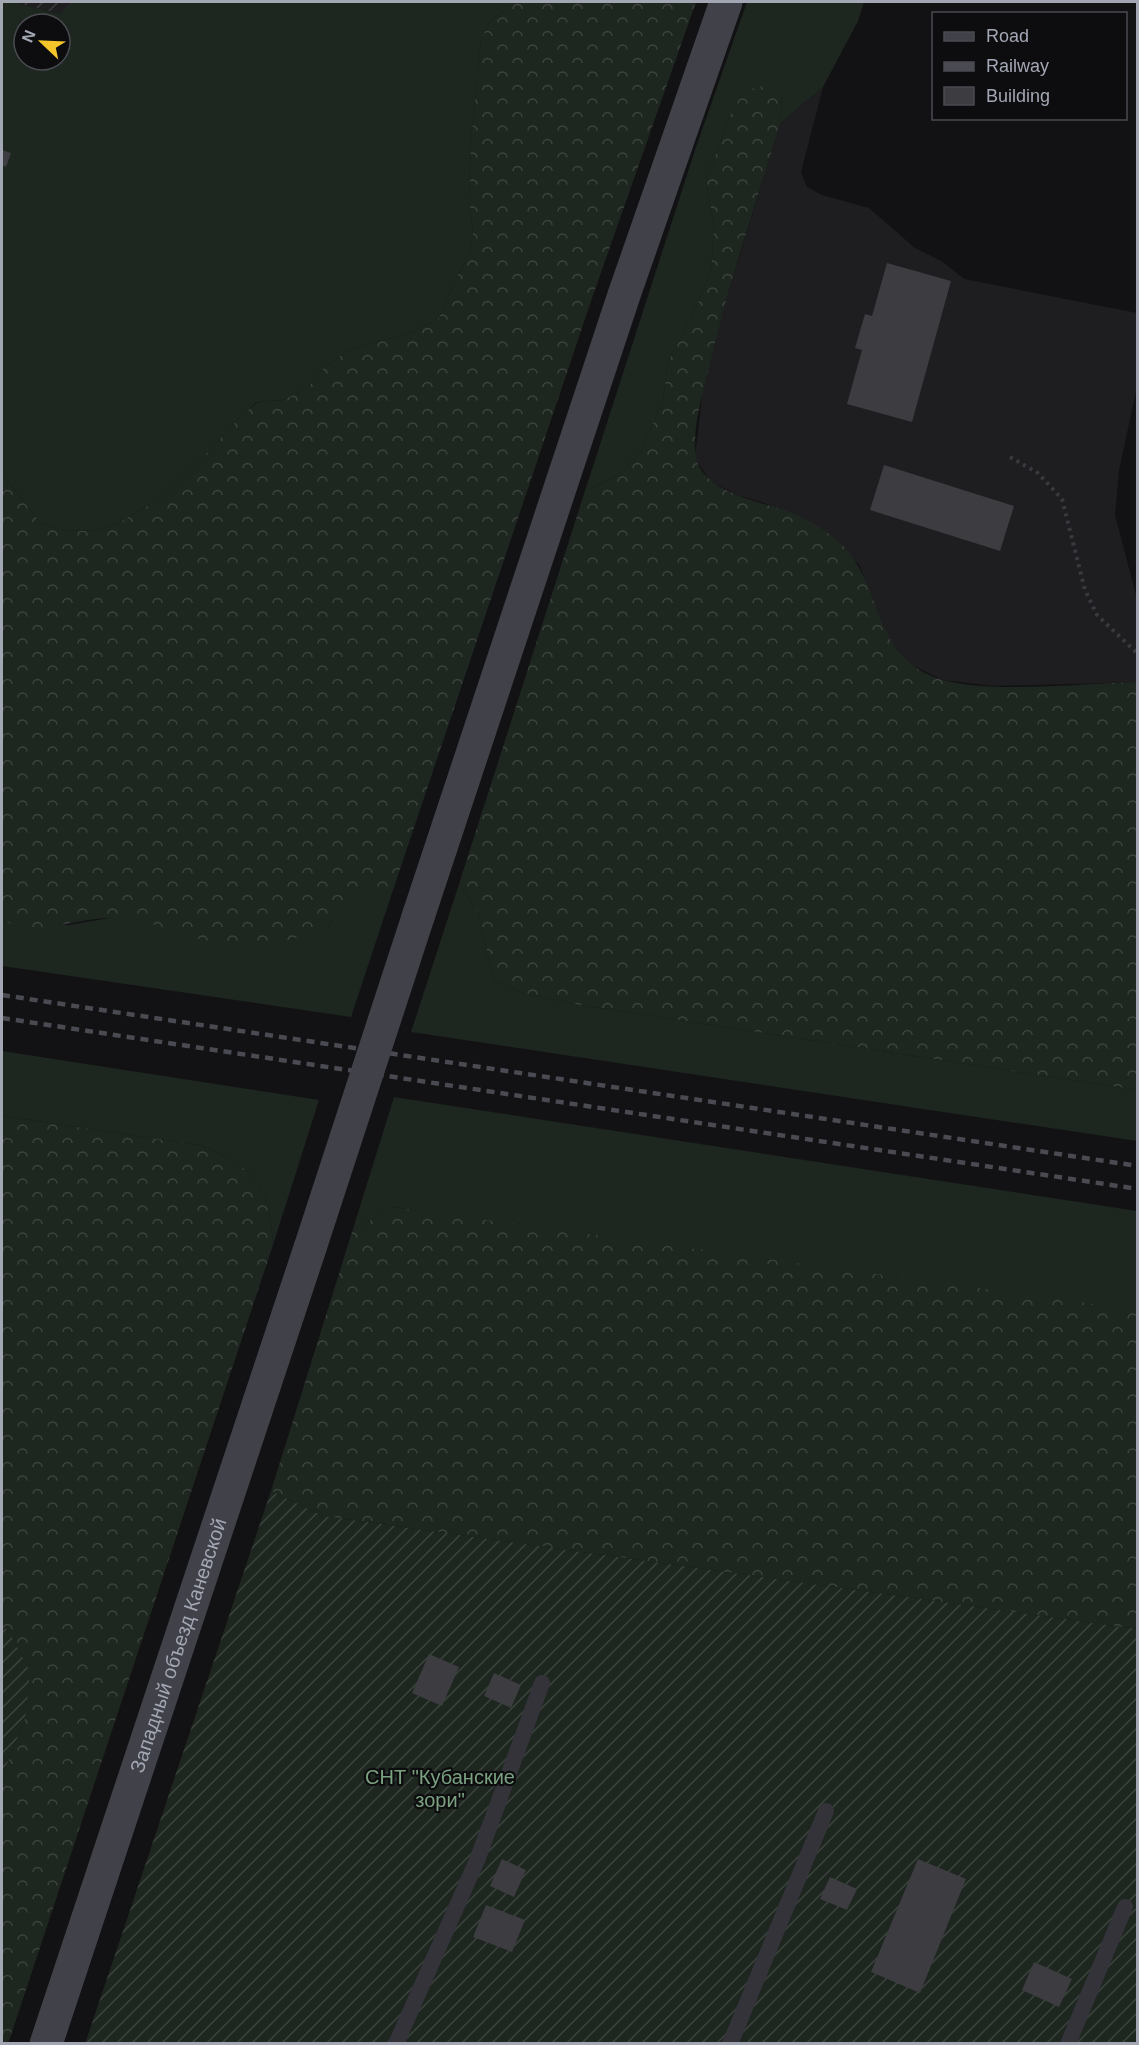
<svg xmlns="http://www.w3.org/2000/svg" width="1139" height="2045" font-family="Arial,sans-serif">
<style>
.built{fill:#1e1e21}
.industrial{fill:url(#industrial-furrows)}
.grass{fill:#1e2620;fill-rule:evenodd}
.forest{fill:url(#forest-crowns)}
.garden{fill:url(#garden-furrows)}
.building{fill:#3c3c41}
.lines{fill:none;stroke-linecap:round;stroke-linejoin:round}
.path{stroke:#393a40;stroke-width:4;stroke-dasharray:3 4.5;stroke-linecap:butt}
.service{stroke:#333339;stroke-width:16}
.secondary{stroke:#414249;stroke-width:33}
.rail{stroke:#4a4b52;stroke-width:4.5;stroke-dasharray:8 6;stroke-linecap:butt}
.secondary-bridge{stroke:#414249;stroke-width:33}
.labels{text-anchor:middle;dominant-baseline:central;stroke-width:4.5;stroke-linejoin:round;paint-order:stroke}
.street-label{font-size:20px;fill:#a3a7b4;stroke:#0d0d0f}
.park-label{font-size:20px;fill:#7aa080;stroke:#0d0d0f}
</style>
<defs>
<pattern id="industrial-furrows" width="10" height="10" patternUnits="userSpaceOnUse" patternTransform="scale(1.5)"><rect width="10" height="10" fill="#1e1e21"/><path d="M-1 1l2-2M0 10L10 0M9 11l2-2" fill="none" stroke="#3c3c3f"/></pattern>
<pattern id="forest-crowns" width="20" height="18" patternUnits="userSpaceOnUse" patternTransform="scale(1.5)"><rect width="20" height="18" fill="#1e2620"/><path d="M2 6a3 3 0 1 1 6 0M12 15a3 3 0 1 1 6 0" fill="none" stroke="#3c433e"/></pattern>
<pattern id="garden-furrows" width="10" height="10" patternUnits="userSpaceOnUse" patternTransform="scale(1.5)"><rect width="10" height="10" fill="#1e2620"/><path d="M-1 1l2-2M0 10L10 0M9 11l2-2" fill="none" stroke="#3c433e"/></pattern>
</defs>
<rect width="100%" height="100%" fill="#121214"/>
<path class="built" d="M823,87L801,172L807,187L822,195L869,208L915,248L943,262L964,279L1137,313V387L1119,470L1115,515L1137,599V682L994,686L943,680L909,664L887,638L859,564L767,504L737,495L710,481L695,458L702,396L717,330L780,124Z"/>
<path class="industrial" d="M14,2H73L60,14Z"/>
<path class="grass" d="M2,2H14L60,14L73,2H515L490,21L481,40L471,140L469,197L473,231L470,254L455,280L439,318L415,331L347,351L325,367L306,389L283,400L257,402L243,414L169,493L117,524L90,531L60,530L40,522L2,474ZM24,24H60V60H24Z
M747,2H864L858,21L823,87L780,124L782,96L729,117L706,181L714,226L711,270L698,303L668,362L663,400L641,452L619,475L585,491L696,147Z
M459,884L478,913L494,981L520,992L574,1004L1137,1090V1141L411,1032Z
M367,889L392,893L351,1017L2,966V920L7,922L68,925L115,917L147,921L212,942L328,928L347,892Z
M2,1051L319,1100L273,1245C270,1185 255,1168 200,1145L2,1116Z
M394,1097L1137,1211V1321L392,1207L352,1232Z"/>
<path class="forest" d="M515,2H696L591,301L392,893L367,890L348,892L328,928C291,942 251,949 211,942C179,935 152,920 119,918C79,915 43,939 2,920V474L40,522L60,530L90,531L117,524L169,493L243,414L258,402L283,400L306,389L325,367L347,351L415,331L439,318L455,280L470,254L473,231L469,197L471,140L481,40L490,21Z
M767,85L782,96L780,124C755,207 726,291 707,376C701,400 692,431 696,456C701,493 764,502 792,513C805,519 821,527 832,536C888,579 865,657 943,680C993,694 1084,683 1137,682V1090L574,1004L520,992L494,981L478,913L459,884L585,491L619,475L641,452L663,400L668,362L698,303L711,270L714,226L706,181L729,117L744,91Z
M2,1116L200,1145C255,1168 270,1185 273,1245L8,2044L2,2043V1777L25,1718L8,1631L2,1627Z
M392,1207L1137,1310V1629L323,1516L271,1491L352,1232Z"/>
<path class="garden" d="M271,1491L323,1516L1137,1629V2043L85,2044Z
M2,1627L8,1630L30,1672L25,1718L2,1777Z"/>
<path class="building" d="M2,150L11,153L6,167L2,165Z
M887,263L951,281L912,422L847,404L862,350L855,348L865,314L872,316Z
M884,465L1014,506L1000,551L870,510Z
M429,1654L459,1667L442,1706L412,1693Z
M494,1673L521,1685L511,1708L484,1696Z
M502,1859L526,1870L514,1897L490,1886Z
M918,1859L966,1879L920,1993L871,1972Z
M830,1877L857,1889L847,1910L820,1899Z
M486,1905L525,1920L512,1952L473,1937Z
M1034,1962L1072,1979L1059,2007L1022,1990Z"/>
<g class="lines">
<path class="path" d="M1010,457L1038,473L1062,499L1085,590L1097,615L1138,654"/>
<path class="service" d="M396,2044L478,1858L542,1683
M730,2044L826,1811
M1068,2044L1125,1907"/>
<g class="secondary">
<path d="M418,917L624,295L726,2"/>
<path id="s1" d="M46,2044L310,1248"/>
</g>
<path class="rail" d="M2,995L1138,1166
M2,1018L1138,1189"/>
<path class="secondary-bridge" d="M310,1248L418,917"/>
</g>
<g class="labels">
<g class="street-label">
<text stroke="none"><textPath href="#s1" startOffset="420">Западный объезд Каневской</textPath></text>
</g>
<g class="park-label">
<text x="440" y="1777">СНТ "Кубанские<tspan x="440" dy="23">зори"</tspan></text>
</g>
</g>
<rect width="1139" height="2045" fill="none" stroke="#a3a7b4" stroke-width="6"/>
<rect x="932" y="12" width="195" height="108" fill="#0d0d0f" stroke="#494b51" stroke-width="1.5"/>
<rect x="944" y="32" width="30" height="9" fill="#414249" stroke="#494b51" stroke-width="1.5"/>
<text x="986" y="42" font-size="18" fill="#a3a7b4">Road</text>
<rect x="944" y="62" width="30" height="9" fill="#4a4b52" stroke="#494b51" stroke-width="1.5"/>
<text x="986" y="72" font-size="18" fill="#a3a7b4">Railway</text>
<rect x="944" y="87" width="30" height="18" fill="#3c3c41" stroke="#494b51" stroke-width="1.5"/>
<text x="986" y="102" font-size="18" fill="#a3a7b4">Building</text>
<g transform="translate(42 42) rotate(293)"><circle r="28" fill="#0d0d0f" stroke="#494b51" stroke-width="1.5"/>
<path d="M0-4.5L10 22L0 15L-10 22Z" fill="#f4c62a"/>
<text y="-9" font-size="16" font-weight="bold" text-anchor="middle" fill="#a3a7b4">N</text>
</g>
</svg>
